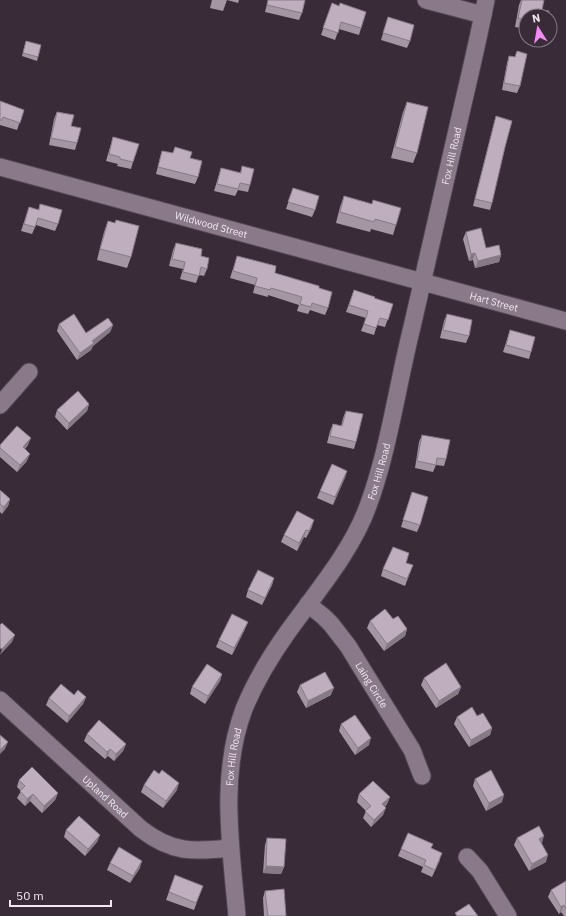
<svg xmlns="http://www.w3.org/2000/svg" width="566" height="916" font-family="'IBM Plex Sans',sans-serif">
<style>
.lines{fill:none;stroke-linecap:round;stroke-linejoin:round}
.minor-casing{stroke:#524751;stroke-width:19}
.minor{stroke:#8a7a89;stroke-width:17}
.wall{fill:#a496a3}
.shaded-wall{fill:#867a85}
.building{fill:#bfaebe;stroke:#867a85}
.labels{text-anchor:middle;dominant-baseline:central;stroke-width:4;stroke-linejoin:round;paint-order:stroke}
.street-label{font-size:10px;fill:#f1e8f0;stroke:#392b38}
</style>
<rect width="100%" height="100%" fill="#392b38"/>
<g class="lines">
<g class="minor-casing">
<g id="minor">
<path d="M426,0L483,15"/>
<path id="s1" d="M0,167L566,321"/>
<path d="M0,405L29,372"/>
<path id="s2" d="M308,604L324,617L331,624L348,646L412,750L422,776"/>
<path id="s3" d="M0,700L141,829C172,853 193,852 230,848"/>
<path d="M467,857L480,871L508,916"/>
<path id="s4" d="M237,916C231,848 219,775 244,709C255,682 270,657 287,633C315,594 352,551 368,506C389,449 397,387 412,327C429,253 446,179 463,104C471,70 479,35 486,0"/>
</g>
</g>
<use href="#minor" class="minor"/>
</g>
<path class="wall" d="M212,0H239L238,3L227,0L223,11L210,8Z
M268,0H305L302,13L299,20L265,12Z
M521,0H544L526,16V29L515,27L519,5Z
M332,3L339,6L366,12L359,35L339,29L335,40L321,35Z
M388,17L410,41L407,48L381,40Z
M26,41L38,57L37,61L22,56Z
M517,51L520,86L517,93L502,90L507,63L509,56L515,57Z
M0,101L24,110L17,130L0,125Z
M407,102L417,153L413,163L391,158L403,112Z
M57,112L71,126L77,143L75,150L49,145L54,119Z
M496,116L492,203L490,210L473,206L494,123Z
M113,137L133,162L131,169L117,166L118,164L106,161Z
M175,147L190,158L198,177L195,184L156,174L160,158L162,151L173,153Z
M242,166L250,185L248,192L238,190L235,196L214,191L221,168L240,173Z
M293,188L315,210L312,217L286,209Z
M344,196L396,225L393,235L371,229L370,232L336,223L340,207Z
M40,204L58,224L55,231L36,225L32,234L21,231L29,207L38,210Z
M108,221L131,257L127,268L97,260L104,232Z
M466,232L486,248L501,255L499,262L475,268L473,260L469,261L463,239Z
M176,243L201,256L207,269L204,276L199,275L196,283L180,279L183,269L169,266L173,250Z
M237,256L275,273L319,288L328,308L325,315L310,310L308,314L297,311L299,305L268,295V297L253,293L255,285L230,278Z
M354,290L374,298L393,304L385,327L377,325L374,335L361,331L366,318L346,312Z
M447,314L469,336L466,343L440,338L444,321Z
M59,324L86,333L113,325L110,332L93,346L91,350L77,360L57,331Z
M510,330L531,352L529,359L503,352Z
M89,404L87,411L67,430L55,417L57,410Z
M346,411L356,442L354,449L327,443L330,431L333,424L341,426L343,418Z
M422,435L446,459L444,466L436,465L433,472L415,468L419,442Z
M0,445H28L25,449L27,461L17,472L0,457Z
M347,471L333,505L317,498L320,491Z
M0,490L10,499L8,506L2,514L0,512Z
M412,492L420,525L417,532L401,527Z
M312,527L306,538L304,537L297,551L281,542L284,535Z
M406,563L413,565L405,586L381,576L383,569Z
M274,578L272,585L262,605L246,597L248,590Z
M393,619L407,629L405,636L384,651L367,628L370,621Z
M245,629L232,655L216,647L219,640Z
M222,674L220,681L205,704L190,694L192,687Z
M424,678L461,687L458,694L436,708L421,685Z
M300,685L331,695L306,708L297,692Z
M74,695L86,697L83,704L67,723L46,705L49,698Z
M477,716L492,728L490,735L469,747L454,724L457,717Z
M341,724L369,745L355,755L339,731Z
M87,734L126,744L123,751L114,761L108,756L105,759L84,741Z
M475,779L502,802L486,811L473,786Z
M19,780L58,793L55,800L42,813L30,801L25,806L17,798L21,791L17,787Z
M144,785L177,790L163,808L141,792Z
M359,794L390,797L387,804L385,807L383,815L371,827L363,818L366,811L357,802Z
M66,830L100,835L97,842L85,856L64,837Z
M267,838L284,867L281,874L263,873L265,845Z
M517,838L542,843L546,862L529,871L514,845Z
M431,848L440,860L432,877L421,872L423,867L398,856L401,849Z
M110,863L140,868L130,883L107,870Z
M175,875L203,886L194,910L166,900Z
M566,881V916H564L561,912L559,914L548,897L551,890Z
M265,891L286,916H264L263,898Z"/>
<path class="shaded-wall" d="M475,253L473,260L469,261L471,254Z
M501,255L499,262L475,268L478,261Z
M113,325L110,332L93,346L91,350L77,360L80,353L92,341Z
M89,404L87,411L67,430L69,423Z
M31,438L28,445L20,454L23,447Z
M30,454L27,461L17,472L20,465Z
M347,471L345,478L333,505L335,497Z
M10,499L8,506L2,514L4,507Z
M314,520L312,527L306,538L309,531Z
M306,530L304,537L297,551L299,543Z
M274,578L272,585L262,605L265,598Z
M248,622L245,629L232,655L234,648Z
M407,629L405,636L384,651L387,644Z
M15,635L12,642L0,655L2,649Z
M222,674L220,681L205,704L208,696Z
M461,687L458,694L436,708L439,701Z
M334,688L331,695L306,708L308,701Z
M86,697L83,704L67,723L69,716Z
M492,728L490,735L469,747L471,740Z
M371,738L369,745L355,755L358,748Z
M8,742L5,749L0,754V750Z
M126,744L123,751L114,761L116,754Z
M110,749L108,756L105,759L107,752Z
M179,783L177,790L163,808L166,801Z
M58,793L55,800L42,813L44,806Z
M33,794L30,801L25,806L27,799Z
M504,795L502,802L486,811L489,803Z
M390,797L387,804L380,811L382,804Z
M386,808L383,815L371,827L374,820Z
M100,835L97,842L85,856L88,849Z
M544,836L542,843L536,846L539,839Z
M548,855L546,862L529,871L532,864Z
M142,861L140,868L130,883L133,876Z
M266,866L284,867L281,874L263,873Z
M564,905L561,912L559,914L561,907Z"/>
<path class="building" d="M268,0H305L302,13L267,5Z
M522,0H544L542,10L549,11L548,16H526V20L518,18Z
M332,3L339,6L340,3L366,12L361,28L341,22L338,33L323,28Z
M388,17L414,25L410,41L383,33Z
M26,41L41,45L38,57L23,53Z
M517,51L527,54L520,86L504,83L509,56L515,57Z
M0,101L24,110L20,123L3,117L2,120H0Z
M407,102L428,107L417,153L395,147Z
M57,112L74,115L71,126L81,128L77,143L51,138Z
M496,116L512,121L505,147L492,203L475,199Z
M113,137L139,144L133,162L120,159V157L109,154Z
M175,147L192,152L190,158L202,161L198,177L158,167L162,151L173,153Z
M242,166L254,169L250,185L240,183L238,189L217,184L221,168L241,173Z
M293,188L319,196L315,210L288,202Z
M344,196L372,204L373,200L401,208L396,225L375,219L374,222L340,212Z
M40,204L62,210L58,224L38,218L35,227L24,224L29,207L39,210Z
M116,220L139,226L131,257L100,249L108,221L115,223Z
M481,228L486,248L499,245L501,255L478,261L475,253L471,254L466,232Z
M176,243L202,249L201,256L209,258L207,269L201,267L199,276L183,272L185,262L172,259Z
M237,256L276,266L275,273L319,286V288L332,292L328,308L312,303L311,307L300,304L302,297L271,288L270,290L255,286L257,278L233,271Z
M354,290L375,297L374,298L393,304L388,320L380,318L376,328L364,324L368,311L349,305Z
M74,314L86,333L108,318L113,325L92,341L94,343L80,353L59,324Z
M447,314L472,320L469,336L443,330Z
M510,330L535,337L531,352L506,345Z
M78,391L89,404L69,423L57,410Z
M346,411L363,414L356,442L330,436L333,424L342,426Z
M17,426L31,438L23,447L30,454L20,465L0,448V445Z
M422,435L450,440L446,459L437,458L436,465L417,461Z
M332,464L347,471L335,497L320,491Z
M0,490L10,499L4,507L0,504Z
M412,492L428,497L420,525L403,520Z
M297,511L314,520L309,531L306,530L299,543L284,535Z
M393,547L409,553L406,563L413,565L407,579L383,569Z
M258,570L274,578L265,598L248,590Z
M385,609L393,619L398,616L407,629L387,644L370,621Z
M232,614L248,622L234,648L219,640Z
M2,623L15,635L2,649L0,648V625Z
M446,663L461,687L439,701L424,678Z
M207,664L222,674L208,696L192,687Z
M325,672L334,688L308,701L300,685Z
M61,684L74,695L78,690L86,697L69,716L49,698Z
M472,707L477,716L483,713L492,728L471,740L457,717Z
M355,715L371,738L358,748L341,724Z
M99,720L126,744L116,754L110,749L107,752L87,734Z
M0,735L8,742L0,750Z
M32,767L58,793L44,806L33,794L27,799L20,791L25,786L19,780Z
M154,770L159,774L162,770L179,783L166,801L144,785Z
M491,770L504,795L489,803L475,779Z
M373,781L390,797L382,804L386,808L374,820L365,811L371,806L359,794Z
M79,816L100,835L88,849L66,830Z
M539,826L544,836L539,839L548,855L532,864L517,838Z
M408,833L433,844L431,848L442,853L435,870L424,865L426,860L401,849Z
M267,838L286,839L284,867L266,866Z
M119,847L142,861L133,876L110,863Z
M175,875L203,886L196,903L169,892Z
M566,881V909L564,905L561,907L551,890Z
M284,889L286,916H268L265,891Z
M469,904L478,916H456H457L455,913Z"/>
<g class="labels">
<g class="street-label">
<text stroke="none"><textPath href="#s4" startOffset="808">Fox Hill Road</textPath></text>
<text stroke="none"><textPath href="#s1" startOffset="219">Wildwood Street</textPath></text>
<text stroke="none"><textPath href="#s1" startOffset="512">Hart Street</textPath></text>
<text stroke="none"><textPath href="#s4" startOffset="484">Fox Hill Road</textPath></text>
<text stroke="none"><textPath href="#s2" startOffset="104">Laing Circle</textPath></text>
<text stroke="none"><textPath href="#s4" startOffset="160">Fox Hill Road</textPath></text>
<text stroke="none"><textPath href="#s3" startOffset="143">Upland Road</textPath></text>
</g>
</g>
<g transform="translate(538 28) rotate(349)"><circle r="19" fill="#392b38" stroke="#837782"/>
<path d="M0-3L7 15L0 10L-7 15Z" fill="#f38af2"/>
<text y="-6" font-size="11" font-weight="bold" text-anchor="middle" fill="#f1e8f0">N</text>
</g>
<path d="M10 900v6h101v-6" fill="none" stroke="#f1e8f0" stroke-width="2"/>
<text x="16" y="900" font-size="12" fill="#f1e8f0" stroke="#392b38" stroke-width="3" paint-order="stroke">50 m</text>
</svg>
